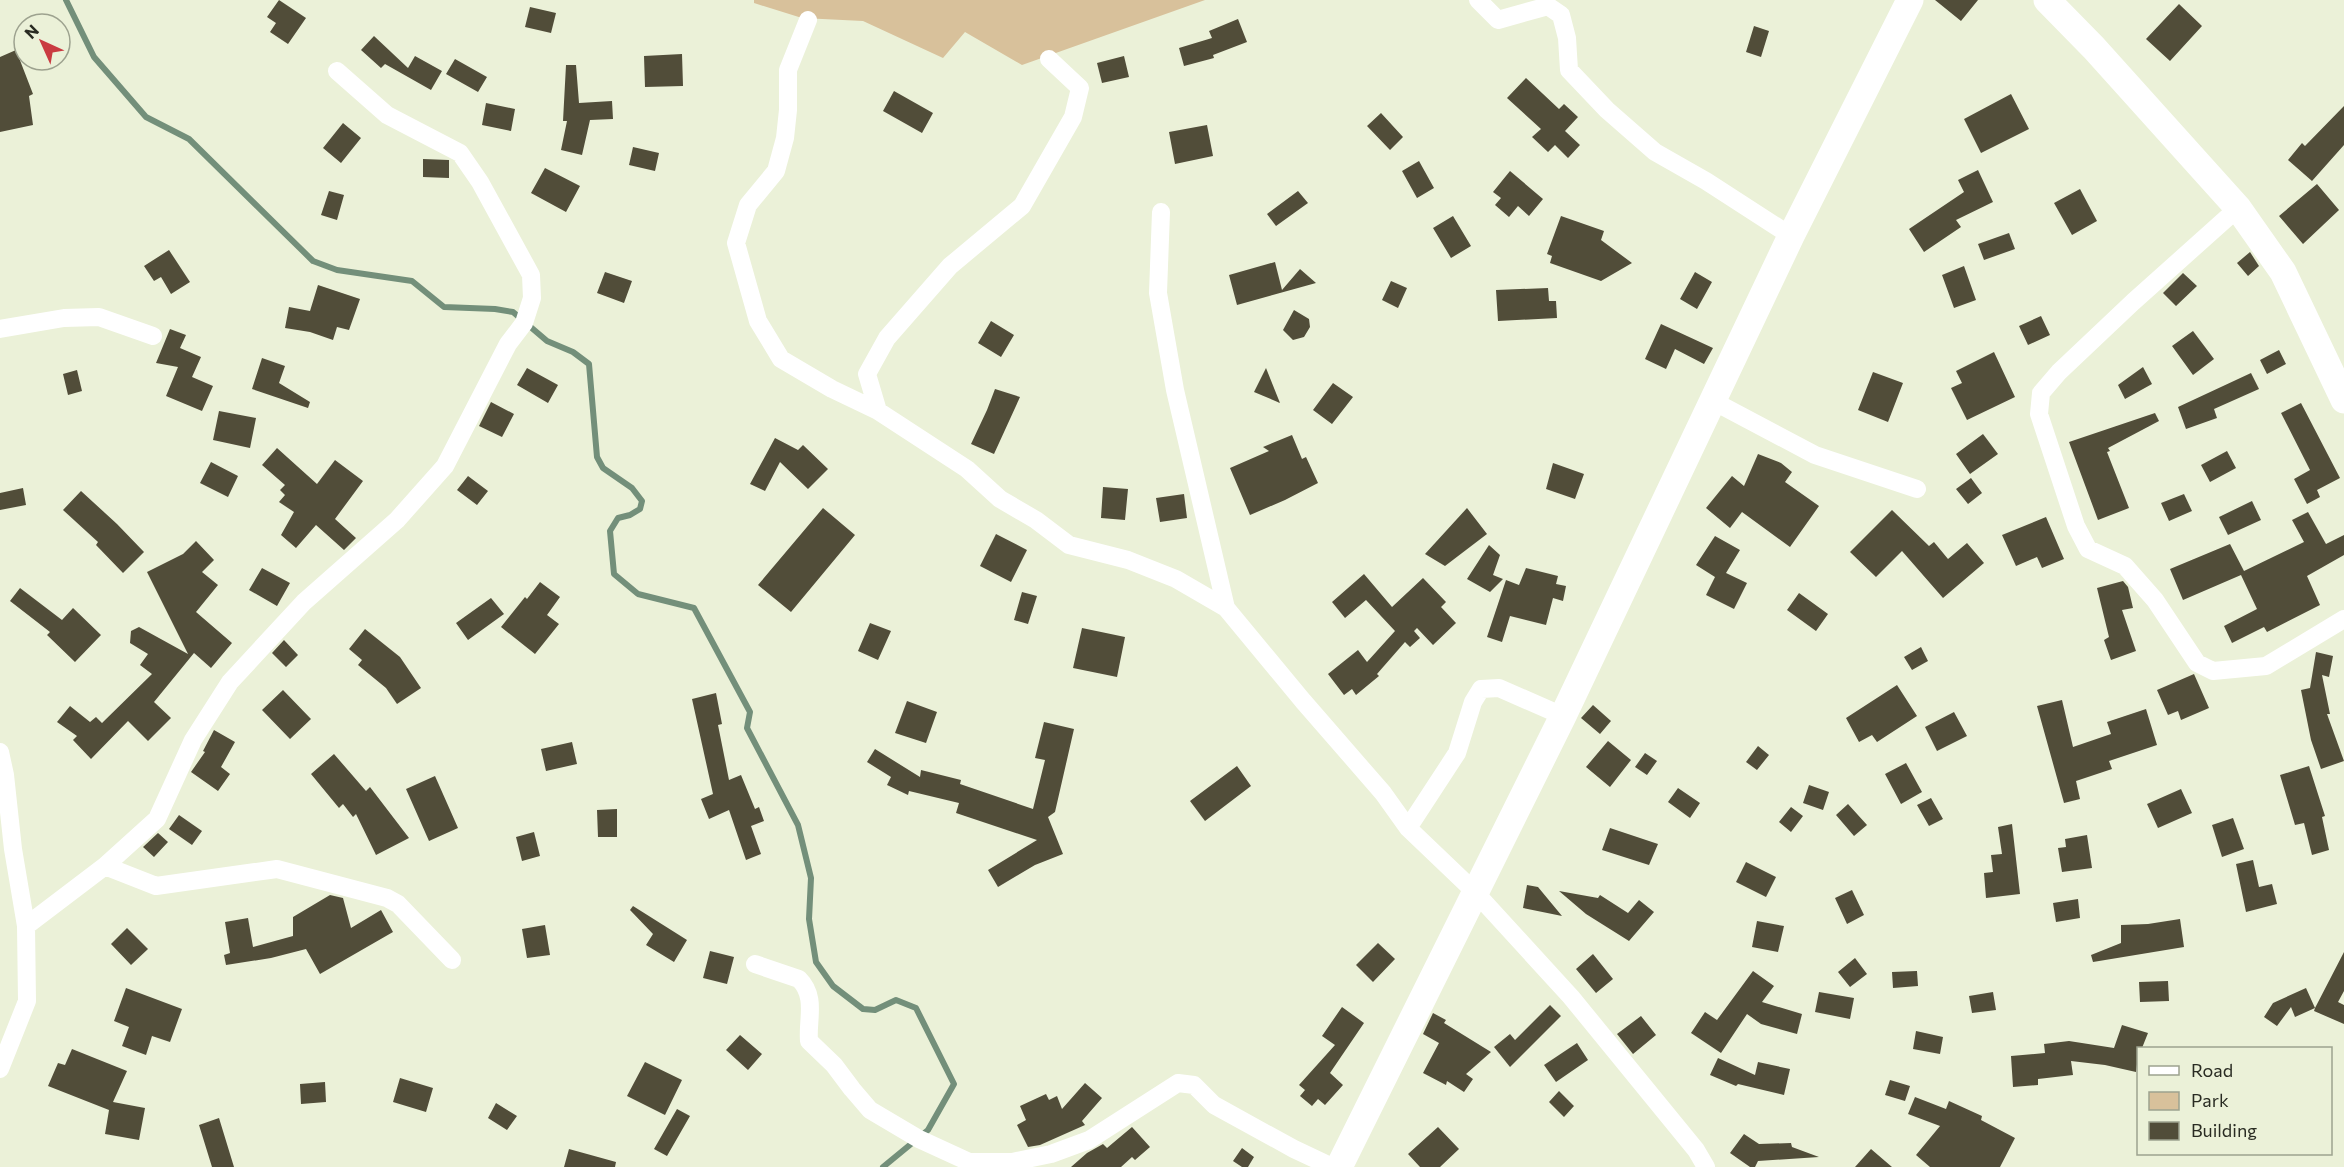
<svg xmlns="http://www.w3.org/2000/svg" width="2344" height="1167" font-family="Commissioner,sans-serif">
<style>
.green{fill:#d8c19b}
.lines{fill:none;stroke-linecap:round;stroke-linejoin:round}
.stream{stroke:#738f7a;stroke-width:6}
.building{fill:#514d39}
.street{stroke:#fff;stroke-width:18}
.secondary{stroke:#fff;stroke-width:27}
</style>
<rect width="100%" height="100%" fill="#ebf1d8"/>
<path class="green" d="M754,0H1205L1022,65L965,32L943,58L863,21L802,18L754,3Z"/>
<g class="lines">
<path class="stream" d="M66,0L94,57L146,117L189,139L313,261L337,270L412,281L444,307L495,309L513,312L547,341L573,352L589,364L597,457L603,468L632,488L642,501L640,509L630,515L618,518L610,531L614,574L638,594L694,608L750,712L747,728L798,825L811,878L809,919L816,962L833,986L863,1009L875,1010L896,1000L916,1008L954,1084L928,1130L883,1167"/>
</g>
<path class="building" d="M279,0L306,18L288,44L270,32L276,23L267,17Z
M1935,0H1978L1961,21Z
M2179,4L2202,26L2170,61L2146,39Z
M530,7L556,13L551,33L525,27Z
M1238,19L1247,42L1213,55L1214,58L1184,66L1179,48L1212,38L1209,31Z
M1754,26L1769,31L1761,57L1746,52Z
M374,36L408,68L415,56L442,71L431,90L385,64L381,68L361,50Z
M16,50L33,94L29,96L33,125L0,132V57Z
M682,54L683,86L645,87L644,56Z
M1124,56L1129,77L1102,83L1097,63Z
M455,59L487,77L478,92L446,74Z
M566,65H576L579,103L612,101L613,119L590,120L582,155L561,150L567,121H563Z
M1526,78L1559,109L1564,104L1578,117L1565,131L1580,145L1568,158L1555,145L1548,152L1532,137L1541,129L1507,98Z
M894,91L933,113L922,133L883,111Z
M2011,94L2029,129L1981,153L1964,119Z
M486,103L515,109L511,131L482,125Z
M2344,106V145L2312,181L2288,160L2302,143L2305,146Z
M1381,113L1403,137L1390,150L1367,126Z
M343,123L361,138L341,163L323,148Z
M1207,125L1213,156L1175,164L1169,132Z
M633,147L659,153L655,171L629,165Z
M423,159L449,160V178L423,177Z
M1419,161L1434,188L1417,198L1402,171Z
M545,168L580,186L566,212L531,193Z
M1978,170L1993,202L1956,220L1961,227L1924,252L1909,229L1964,192L1958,180Z
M1510,171L1543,199L1529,216L1518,206L1509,217L1495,205L1501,198L1493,192Z
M2317,184L2339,210L2303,244L2279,216Z
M2080,189L2097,221L2072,235L2054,203Z
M329,191L344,195L337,220L321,215Z
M1298,191L1308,203L1276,226L1267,214Z
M1453,216L1471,246L1451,258L1433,228Z
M1561,216L1604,231L1601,240L1632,263L1601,281L1550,263L1552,256L1547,254Z
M2009,233L2015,249L1984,260L1978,244Z
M169,250L190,282L171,294L161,277L154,281L144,266Z
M2250,252L2259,266L2248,276L2237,263Z
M1275,262L1282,290L1300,269L1316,283L1237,305L1229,275Z
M1964,266L1976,300L1954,308L1942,275Z
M605,272L632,281L624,303L597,293Z
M1695,272L1712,282L1697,309L1680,299Z
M2183,273L2197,286L2176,306L2163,293Z
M1391,281L1407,288L1398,308L1382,300Z
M318,285L360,299L349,330L337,327L333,340L310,332L285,328L289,307L310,311Z
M1548,288L1549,301H1556L1557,318L1498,321L1496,290Z
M1294,310L1309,319L1310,327L1304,337L1293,340L1283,330Z
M2041,316L2050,335L2028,345L2019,326Z
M991,321L1014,335L1001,357L978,343Z
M1661,324L1713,348L1704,364L1675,349L1666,369L1645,359Z
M170,329L186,335L180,348L201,357L192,377L213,386L202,411L166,396L178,367L156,363Z
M2193,331L2214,359L2193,375L2172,346Z
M2279,350L2286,364L2267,374L2260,360Z
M1994,352L2015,397L1967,420L1951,388L1962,383L1956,371Z
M262,358L285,366L279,383L310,402L308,408L252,389Z
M2143,367L2152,384L2125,399L2118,385Z
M527,368L558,385L548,403L517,385Z
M1266,368L1280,403L1254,392Z
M77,370L82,391L68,395L63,374Z
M1873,372L1903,383L1888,422L1858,410Z
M2251,373L2259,389L2214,409L2217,418L2186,429L2178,407Z
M1333,383L1353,397L1332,424L1313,410Z
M995,389L1020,397L994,454L971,444L987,410Z
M491,402L514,414L502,437L479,426Z
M2301,403L2340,478L2317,490L2320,497L2307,504L2294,479L2310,470L2281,413Z
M219,411L256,418L250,448L213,440Z
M2155,413L2159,421L2108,448L2110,451L2107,452L2129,508L2098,520L2069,442Z
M1983,434L1998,454L1970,474L1956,454Z
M1292,435L1302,459L1306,457L1318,483L1285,500L1250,515L1230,468L1269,451L1263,447Z
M775,438L798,450L803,445L828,469L808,489L780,462L765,491L750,484Z
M277,448L317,484L335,460L363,481L335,519L356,538L344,550L316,525L296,548L281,535L294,512L279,502L285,495L280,490L285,485L262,465Z
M2227,451L2236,468L2210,482L2201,465Z
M1758,454L1781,463L1792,472L1785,482L1819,506L1790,547L1742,512L1730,528L1706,508L1732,476L1744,486Z
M211,462L238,476L228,497L200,483Z
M1553,463L1584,474L1575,499L1546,489Z
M468,476L488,491L477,505L457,490Z
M1971,478L1982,493L1968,504L1956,489Z
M1103,487L1128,489L1125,520L1101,518Z
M23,488L26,505L0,510V493Z
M81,491L117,524L144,552L123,573L96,545L98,542L63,510Z
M1184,494L1187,518L1160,522L1156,498Z
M2184,494L2192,511L2169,521L2161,503Z
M2252,501L2261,520L2228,535L2219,517Z
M823,508L855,535L791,612L758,585Z
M1467,508L1487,534L1445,566L1425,554Z
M1892,510L1929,546L1934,542L1948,559L1967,543L1984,563L1943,598L1902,551L1876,577L1850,552Z
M2308,512L2326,544L2344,535V555L2307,576L2320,605L2267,632L2264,627L2232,643L2224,626L2257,609L2241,575L2183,600L2170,569L2230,544L2244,571L2304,542L2292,520Z
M2046,517L2064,559L2042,568L2037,557L2016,566L2002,535Z
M996,534L1027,550L1011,582L980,566Z
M1715,536L1740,550L1726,573L1747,583L1734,609L1706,595L1715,577L1696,565Z
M196,541L214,560L202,572L218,585L196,612L232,643L211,668L194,653L154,702L171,718L148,741L128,721L91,759L73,740L77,736L57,722L70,706L90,722L96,717L102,723L152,674L140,665L148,654L130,643L131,631L139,627L188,654L147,572L183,554Z
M1489,545L1500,555L1493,575L1503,579L1490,592L1467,579Z
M262,568L290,583L277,606L249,590Z
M1526,568L1558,576L1556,584L1566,586L1563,601L1553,598L1546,625L1510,616L1502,642L1487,637L1506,580L1519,585Z
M1364,574L1392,607L1423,578L1446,602L1441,607L1456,623L1433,645L1417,628L1414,631L1420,638L1410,647L1405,642L1377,674L1379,676L1356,695L1352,689L1344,695L1328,674L1358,650L1367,662L1395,631L1366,600L1345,618L1332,602Z
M2123,581L2128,587L2133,608L2122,610L2136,651L2111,660L2104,640L2109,637L2097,588Z
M540,582L560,597L547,615L559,624L535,654L501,627L525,597L527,599Z
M20,588L62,620L73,608L101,635L75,662L47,635L50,632L10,601Z
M1022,592L1037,596L1028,624L1014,620Z
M1799,593L1828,614L1816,631L1787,610Z
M491,598L504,614L468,640L456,623Z
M870,623L891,631L878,660L858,651Z
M1082,628L1125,637L1117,677L1073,668Z
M365,629L400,657L421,688L397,704L386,688L358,665L362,660L349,649Z
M284,640L298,655L286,667L272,653Z
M1921,647L1928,661L1912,670L1904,657Z
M2316,652L2333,656L2329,677L2322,675L2330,714H2327L2344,761L2321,769L2311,740L2301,690L2310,688Z
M2194,674L2209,708L2181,720L2178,711L2168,715L2157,690Z
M1897,685L1917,716L1877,742L1872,735L1859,742L1846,718Z
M283,690L311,719L290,739L262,710Z
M716,693L722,724L718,725L729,780L741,775L755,809L759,807L764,821L751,826L761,854L746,860L729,810L709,819L701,799L713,794L692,699Z
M2062,700L2073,747L2111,734L2107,722L2146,709L2157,745L2109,761L2112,769L2076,781L2080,799L2064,803L2037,706Z
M907,701L937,712L926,743L895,733Z
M1593,705L1611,721L1600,734L1581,718Z
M1954,712L1967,736L1937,751L1925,727Z
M1044,722L1074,729L1055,812L1048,817L1063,854L1035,865L998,887L988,870L1037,840L956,813L959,803L909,791L908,795L887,785L891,777L867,762L875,749L920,777L921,770L961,780L960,784L1033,809L1045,760L1035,758Z
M214,730L235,742L221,767L230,774L218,791L191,772L205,752L203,751Z
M1608,741L1631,760L1610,787L1586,767Z
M572,742L577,764L546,771L541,749Z
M1758,746L1769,755L1757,770L1746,762Z
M1645,753L1657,761L1647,775L1635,767Z
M334,754L366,791L370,787L409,838L376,855L356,814L353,817L343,804L339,808L311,774Z
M1906,763L1922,792L1901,804L1885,774Z
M1237,766L1251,786L1205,821L1190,801Z
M2309,766L2325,816L2322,817L2329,850L2312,855L2304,823L2295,825L2280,775Z
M435,776L458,828L429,841L406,789Z
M1809,785L1829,792L1823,810L1803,803Z
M1678,788L1700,803L1690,818L1668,802Z
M2181,789L2192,813L2158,828L2147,804Z
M1931,798L1943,819L1929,826L1917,805Z
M1848,804L1867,825L1854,836L1836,815Z
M1791,807L1803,816L1791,832L1779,822Z
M617,809V837H598L597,810Z
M179,815L202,831L192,845L169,829Z
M2233,818L2244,849L2222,857L2212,825Z
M2012,824L2020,894L1986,898L1984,873L1993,872L1991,855L2002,854L1998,827Z
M1610,828L1658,844L1649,865L1602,850Z
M534,832L540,856L522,861L516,837Z
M158,833L168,842L154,857L143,847Z
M2087,835L2092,868L2062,872L2058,848L2066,847L2065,839Z
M2253,860L2259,887L2272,884L2277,904L2246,912L2236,864Z
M1746,862L1776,877L1766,897L1736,882Z
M1527,885L1538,887L1562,916L1523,908Z
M1852,890L1864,915L1847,924L1835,898Z
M1559,891L1598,898L1600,895L1628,913L1639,900L1654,912L1629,941L1586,914Z
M330,895L343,898L351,928L381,910L393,932L320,974L306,949L271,958L226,965L224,955L230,953L225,922L248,918L253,947L293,936V917Z
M2078,899L2080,918L2056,922L2053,903Z
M633,906L687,940L674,962L646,945L653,934L630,910Z
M2180,919L2184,947L2093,962L2091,955L2121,943V925L2148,924Z
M1757,921L1784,926L1778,952L1752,947Z
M545,925L550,955L527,958L522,929Z
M127,928L148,949L131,965L111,944Z
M1378,943L1395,959L1373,982L1356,965Z
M710,951L734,957L727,984L703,978Z
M2344,952V991L2338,1002L2344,1005V1024L2314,1011L2315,1008L2295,1017L2291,1007L2277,1026L2264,1017L2273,1003L2306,988L2315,1008Z
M1593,954L1613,979L1596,993L1576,969Z
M1855,958L1867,974L1850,987L1838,972Z
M1753,971L1774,986L1762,1002L1802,1014L1797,1034L1761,1024L1747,1014L1721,1053L1691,1033L1705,1012L1717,1020Z
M1917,971L1918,986L1893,988L1892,972Z
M2168,981L2169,1001L2140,1002L2139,982Z
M126,988L182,1009L170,1042L152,1036L146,1055L122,1046L129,1027L114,1021Z
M1819,992L1854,998L1850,1019L1815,1012Z
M1993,992L1996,1010L1972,1013L1969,996Z
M1550,1005L1561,1016L1510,1067L1494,1047L1510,1034L1515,1040Z
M1342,1007L1364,1023L1330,1073L1343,1085L1325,1105L1318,1099L1312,1106L1300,1096L1305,1090L1299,1085L1335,1045L1322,1036Z
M1433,1013L1446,1020L1444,1023L1491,1052L1466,1074L1473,1079L1464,1092L1447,1081L1446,1085L1423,1073L1439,1043L1423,1034Z
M1641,1016L1656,1035L1633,1054L1617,1034Z
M2122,1025L2148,1033L2142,1048H2139L2136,1072L2105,1065L2071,1061L2073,1075L2038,1079V1085L2013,1087L2011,1056L2045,1053L2044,1044L2069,1041L2114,1048Z
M1916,1031L1943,1037L1940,1054L1913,1049Z
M740,1035L762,1054L748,1070L726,1050Z
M1577,1043L1588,1060L1556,1082L1544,1065Z
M72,1049L127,1071L113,1102L145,1108L139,1140L105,1134L109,1110L48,1086L58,1063L65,1065Z
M1718,1058L1755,1075L1758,1062L1790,1069L1784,1095L1738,1084L1736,1086L1710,1075Z
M645,1062L682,1080L665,1115L627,1096Z
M400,1078L433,1088L426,1112L393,1102Z
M1890,1080L1910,1086L1905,1101L1885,1095Z
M325,1082L326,1102L301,1104L300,1084Z
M1085,1083L1102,1098L1082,1121L1085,1125L1040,1145L1028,1147L1017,1125L1026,1120L1020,1106L1046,1094L1049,1100L1057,1096L1062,1109Z
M1559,1091L1574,1106L1564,1117L1549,1102Z
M1915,1097L1946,1109L1949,1101L1982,1116L1981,1120L2015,1138L2000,1167H1930L1916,1155L1940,1126L1908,1114Z
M496,1103L517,1116L507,1130L488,1118Z
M677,1109L690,1116L667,1156L654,1149Z
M219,1118L234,1167H212L199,1125Z
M1132,1127L1150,1147L1135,1160L1132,1157L1121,1167H1071L1087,1153L1103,1144L1107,1148Z
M1438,1127L1459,1149L1440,1167H1420L1408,1154Z
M1744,1134L1759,1144L1791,1143L1792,1147L1819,1157L1758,1161L1755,1167H1750L1730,1153Z
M1242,1148L1254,1157L1248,1167H1242L1233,1161Z
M569,1149L616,1162L615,1167H564Z
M1871,1149L1892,1167H1855Z"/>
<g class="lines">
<path class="street" d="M1478,0L1498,20L1548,6L1561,15L1567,38L1569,70L1607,110L1655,152L1706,181L1791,236
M808,20L788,70V110L785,138L776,171L748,205L736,243L758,321L781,359L832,389L878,411L967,469L1000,499L1036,520L1069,545L1128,560L1176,579L1226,608L1303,701L1383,793L1408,828L1475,892L1571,997L1696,1150L1706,1167
M2238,208L2133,302L2059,372L2041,393L2039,414L2076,526L2088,549L2125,566L2155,600L2197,663L2213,671L2266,666L2344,619
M1161,212L1158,293L1175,390L1226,608
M0,329L64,318L99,317L153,336
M1713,401L1815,455L1917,489
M878,411L867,374L887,338L950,266L1022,206L1073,117L1080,88L1049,59
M0,752L5,775L13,849L26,926L27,1001L0,1069
M1408,828L1457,753L1473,702L1481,689L1499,688L1563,716
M105,866L156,886L277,869L387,898L398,904L452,960
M26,926L105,866L157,819L193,740L230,682L304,602L397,520L445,466L508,344L524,323L532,298L531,275L480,182L460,153L387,115L337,71
M755,964L799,979C817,997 807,1020 809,1041L834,1065L852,1089L870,1110L919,1139L969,1162H1012L1051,1154L1089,1140L1178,1083L1194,1085L1214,1105L1294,1149L1332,1167"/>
<path class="secondary" d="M2047,0L2094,48L2238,208L2283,272L2344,400
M1339,1167L1563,716L1791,236L1910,0"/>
</g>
<rect x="2137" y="1047" width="195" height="108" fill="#ebf1d8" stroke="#9da28f" stroke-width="1.5"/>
<rect x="2149" y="1066" width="30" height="9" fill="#ffffff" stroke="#9da28f" stroke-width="1.5"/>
<text x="2191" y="1077" font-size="18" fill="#292b22">Road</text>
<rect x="2149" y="1092" width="30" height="18" fill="#d8c19b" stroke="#9da28f" stroke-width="1.5"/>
<text x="2191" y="1107" font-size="18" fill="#292b22">Park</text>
<rect x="2149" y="1122" width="30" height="18" fill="#514d39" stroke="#9da28f" stroke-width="1.5"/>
<text x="2191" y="1137" font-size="18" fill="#292b22">Building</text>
<g transform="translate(42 42) rotate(315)"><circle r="28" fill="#ebf1d8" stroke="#9da28f" stroke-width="1.5"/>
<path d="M0-4.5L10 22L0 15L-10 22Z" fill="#ca3b41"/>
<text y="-9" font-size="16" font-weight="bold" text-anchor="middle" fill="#292b22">N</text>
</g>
</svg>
